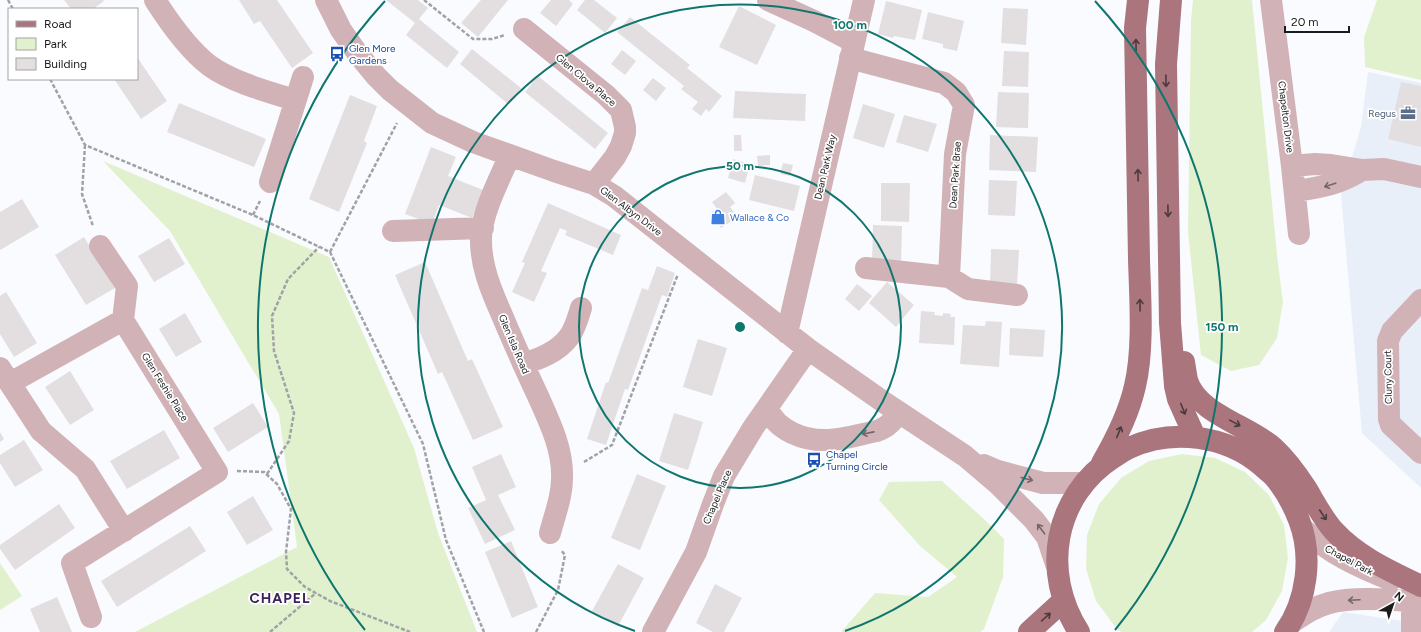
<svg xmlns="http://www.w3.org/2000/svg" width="1421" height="632" font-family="Figtree,sans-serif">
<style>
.built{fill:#e9eff9}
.green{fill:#e2f1cd}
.building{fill:#e3dfe1}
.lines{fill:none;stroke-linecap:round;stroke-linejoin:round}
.path{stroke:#a0a2a5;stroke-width:2.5;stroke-dasharray:4 2;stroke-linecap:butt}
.minor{stroke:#d1b2b6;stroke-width:22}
.major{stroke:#aa757d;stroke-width:22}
.oneway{stroke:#4c3a3e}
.oneway2{stroke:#766669}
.ring{fill:none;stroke:#0f766e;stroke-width:2}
.labels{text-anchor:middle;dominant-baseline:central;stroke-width:3.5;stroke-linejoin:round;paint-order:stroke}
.transit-label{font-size:10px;fill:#164399;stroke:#fff;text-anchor:start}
.street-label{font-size:10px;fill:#1a1b1c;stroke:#fff}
.service-label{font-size:10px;fill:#4e5e75;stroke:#fff;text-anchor:end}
.shop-label{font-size:10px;fill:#366cbe;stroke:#fff;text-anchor:start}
.district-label{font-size:14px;font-weight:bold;letter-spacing:1px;fill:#3a225c;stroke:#fff}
.centre{fill:#0f766e;stroke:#fff;stroke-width:2}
.ring-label{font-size:12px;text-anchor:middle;font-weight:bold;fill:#0f766e;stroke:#fff;stroke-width:3.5;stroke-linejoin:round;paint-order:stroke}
</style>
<rect width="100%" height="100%" fill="#f9fbff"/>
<path class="built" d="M1368,72L1421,83V488L1362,433L1341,194L1361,127Z
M1343,612L1421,624V632H1329Z"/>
<path class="green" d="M1193,0H1252L1278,264L1283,302L1277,338L1259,365L1231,371L1201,355L1188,232L1191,20Z
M1377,0H1421V80L1365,67L1364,37Z
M103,161L329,257L414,448L438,533L477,632H135L297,547L279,414L170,231Z
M1182,454L1215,458L1245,472L1269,495L1284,525L1288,558L1282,591L1266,620L1252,632H1121L1116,628L1096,601L1086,569L1087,535L1099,504L1121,478L1149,461Z
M942,481L985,520L1004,539L1003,577L984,629L980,632H841L875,593L928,597L957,577L920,546L879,500L889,482Z
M0,563L22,596L0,610Z"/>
<path class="building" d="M64,0H103L104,1L93,9H71Z
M239,0H277L313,53L292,68L260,21L254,24Z
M386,0H418L428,8L419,19L459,52L447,68L406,35L415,23Z
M481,0H508L478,37L461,23Z
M551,0H569L573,4L556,26L540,13Z
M585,0H594L617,18L605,33L577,10Z
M886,1L922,10L915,40L894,36L893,38L878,34Z
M739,6L776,25L757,65L719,47Z
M1003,8L1028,9L1026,45L1001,43Z
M928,12L964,21L957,51L943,48V44L922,39Z
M630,17L690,65L687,68L722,96L709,112L706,109L701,116L692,109L698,102L681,89L684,86L617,32Z
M472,49L521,88L508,104L460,64Z
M622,50L636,61L625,75L611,64Z
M1004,51L1029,52L1028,87L1002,86Z
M137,57L167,101L141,119L114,79H137Z
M538,76L608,133L595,149L525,92Z
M653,78L666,88L656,101L643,90Z
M1401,82L1421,86V147L1388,139Z
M735,91L806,94L805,121L733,118Z
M998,92L1029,93L1028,128L996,127Z
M350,95L377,106L364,141L367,143L339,212L309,199Z
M179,103L266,139L254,167L167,132Z
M863,104L895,114L884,148L853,138Z
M904,115L937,124L928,152L896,142Z
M734,135H741L742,151H734Z
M990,135L1038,137L1036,172L989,170Z
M431,147L456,157L448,176L483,190L472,218L439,205L432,224L405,214Z
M770,155V165L758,166L757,156Z
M733,159L750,164L745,183L728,178Z
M783,163L793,165L790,176L780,174Z
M755,175L800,186L794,211L749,200Z
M989,180L1017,181L1015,216L988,215Z
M881,183H910L909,222L881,221Z
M726,192L735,203L730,207L738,217L721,228L710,213L717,209L712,202Z
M22,199L39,227L0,250V212Z
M548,203L621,235L613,255L565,235L567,231L560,228L541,271L547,273L534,302L512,292L525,263L522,262Z
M873,225L902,226L901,264H872Z
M84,237L115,288L86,305L55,255Z
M169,238L185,264L154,282L138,256Z
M991,249L1019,250L1017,286L990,285Z
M425,262L468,361L472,359L503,427L473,440L442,372L438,374L395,275Z
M657,266L675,273L667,297L662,295L628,390L625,389L606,445L587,439L606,382L608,383L642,288L648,290Z
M887,282L914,305L896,327L869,303Z
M857,284L872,296L859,311L845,299Z
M6,292L37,343L14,357L0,334V296Z
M921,311L935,312L934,315L943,316V313L951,314L950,317H955L954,345L919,343Z
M185,313L202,342L176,357L159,329Z
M986,321L1002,322L999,367L960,364L963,325L985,326Z
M1010,328L1045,330L1043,357L1009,355Z
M698,339L727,348L712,396L683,387Z
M70,371L94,410L70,425L45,387Z
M253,403L268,427L228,452L213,428Z
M674,413L703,422L688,470L659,461Z
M164,430L180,458L127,489L110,461Z
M0,432L4,439L0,442Z
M24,440L43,470L15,487L0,463V455Z
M501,454L516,487L498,495L515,530L485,544L468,508L486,500L472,467Z
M637,474L666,486L640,550L611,538Z
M253,496L273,530L247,545L227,512Z
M59,504L75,528L15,570L0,549V545Z
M190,526L206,551L117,607L101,581Z
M511,541L538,607L512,618L485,552Z
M618,564L644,578L618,626L592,611Z
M715,584L742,598L724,632H713L696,623Z
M57,597L72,632H40L30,609Z"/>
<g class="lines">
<path class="path" d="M8,0L13,9
M424,0L473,39H492L505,35
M50,79L85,145L253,215L330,252L423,444L446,540L484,632
M85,145L82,194L93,226
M253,215L260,201
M330,252L397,123
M584,462L612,445L678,274
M237,471L264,472L277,484L291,509L286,552L287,569L305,587L330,601L410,632
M267,474L289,441L294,413L274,351L272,316L288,279L319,247
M270,632L316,593
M536,632L558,590L565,555L561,550"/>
<path class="minor" d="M155,0C169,22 189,50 210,66C232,82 269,92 295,100
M326,0L341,30L358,54L376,76L390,90L432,123L473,142L554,171L594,184L614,196L808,349L885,403L965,456L999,485L1034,520L1047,537L1056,564
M768,0L814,21L854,42
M1271,0L1292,166L1299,234
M524,29L606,95L621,110L625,127V133L621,146L615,157L594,184
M850,58L944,83L956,92L964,105L955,154L949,277
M510,155C500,178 482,212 481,237C480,270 495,298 507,327C517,350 527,373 538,396C549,421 562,447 562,474C563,494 555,514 550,533
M1292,166L1315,164L1331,165L1362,170L1384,169L1421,177
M270,182L303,77
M1295,191C1322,187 1337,185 1362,170
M393,231L483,228
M100,246L127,286L123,320
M866,268L949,277L968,289L1017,295
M1421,300L1392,331L1388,341L1389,419L1391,425L1421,453
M787,333L864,0
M523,364C539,359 558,352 569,337C575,329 578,318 581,308
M0,368L41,431L85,469L124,531
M10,383L123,320L217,472L72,563L91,617
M767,408C777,431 804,441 828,440C844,440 861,434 877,431C888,427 892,422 899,412
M984,465L998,471L1043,483H1083
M1303,529C1332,555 1356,566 1391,580
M1291,623C1303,615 1314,607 1329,603C1355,596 1393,600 1421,602
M653,632L696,552L713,504L724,476L753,428L808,349
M1412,632V601L1421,604"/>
<path class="major" d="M1171,0L1166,64L1170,323L1175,386L1178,399L1195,437
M1184,362C1185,368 1186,375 1187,380C1197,414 1250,426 1274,448C1287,460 1297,474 1306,488C1315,503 1323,519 1334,531C1358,557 1390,571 1421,586
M1102,463C1116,439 1129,413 1135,386C1144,348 1140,297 1139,259C1138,182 1137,105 1135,28L1138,0
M1029,632L1063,601
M1079,632C1041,573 1053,496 1114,457C1119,454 1124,450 1129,448C1172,428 1226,435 1262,466C1266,470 1272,474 1275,478C1286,491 1293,504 1299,520C1313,556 1307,601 1285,632"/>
</g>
<defs><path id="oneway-shaft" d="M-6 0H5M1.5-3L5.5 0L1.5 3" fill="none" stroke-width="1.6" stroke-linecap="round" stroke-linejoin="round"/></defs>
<g class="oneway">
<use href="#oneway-shaft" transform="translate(1136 45) rotate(-91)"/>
<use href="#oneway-shaft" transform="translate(1166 81) rotate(89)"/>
<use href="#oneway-shaft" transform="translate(1138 175) rotate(-91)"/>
<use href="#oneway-shaft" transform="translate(1168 211) rotate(89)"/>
<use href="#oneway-shaft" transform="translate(1140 305) rotate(-91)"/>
<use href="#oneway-shaft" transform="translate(1183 409) rotate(68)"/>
<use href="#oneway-shaft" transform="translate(1235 423) rotate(29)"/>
<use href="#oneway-shaft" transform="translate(1119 432) rotate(-68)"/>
<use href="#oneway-shaft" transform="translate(1323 515) rotate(56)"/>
<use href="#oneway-shaft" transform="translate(1046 617) rotate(-42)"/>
</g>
<g class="oneway2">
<use href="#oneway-shaft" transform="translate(1330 185) rotate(162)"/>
<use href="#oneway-shaft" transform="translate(868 433) rotate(169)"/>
<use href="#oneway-shaft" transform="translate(1027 479) rotate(14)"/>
<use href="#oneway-shaft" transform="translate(1041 529) rotate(-127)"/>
<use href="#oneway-shaft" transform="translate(1354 600) rotate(177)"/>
</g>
<g class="ring">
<circle cx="740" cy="327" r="161"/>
<path d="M635 631A322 322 0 1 1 845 631"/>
<path d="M365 630A482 482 0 0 1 385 1M1095 1A482 482 0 0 1 1115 630"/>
</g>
<defs>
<g id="bus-bare" transform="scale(1.2)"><path d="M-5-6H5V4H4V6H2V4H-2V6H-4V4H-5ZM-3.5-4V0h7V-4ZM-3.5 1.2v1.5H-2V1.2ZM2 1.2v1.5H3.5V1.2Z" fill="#1a4fb4" stroke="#fff" stroke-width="2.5" paint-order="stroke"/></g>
<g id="office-bare" transform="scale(1.2)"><path d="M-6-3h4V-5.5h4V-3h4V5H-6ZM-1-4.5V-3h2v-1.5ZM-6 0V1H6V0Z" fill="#5c6f8a" stroke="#fff" stroke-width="2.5" paint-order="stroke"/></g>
<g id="shop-bare" transform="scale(1.2)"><path d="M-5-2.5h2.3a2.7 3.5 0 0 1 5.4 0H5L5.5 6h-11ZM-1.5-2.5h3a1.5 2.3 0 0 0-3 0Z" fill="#3f7fe0" stroke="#fff" stroke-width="2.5" paint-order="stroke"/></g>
</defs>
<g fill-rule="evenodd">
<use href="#bus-bare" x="337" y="54"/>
<use href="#office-bare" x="1408" y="113"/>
<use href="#shop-bare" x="718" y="217"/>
<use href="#bus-bare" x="814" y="460"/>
</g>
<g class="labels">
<g class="transit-label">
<text x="349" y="48">Glen More<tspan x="349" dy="12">Gardens</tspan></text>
<text x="826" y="454">Chapel<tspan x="826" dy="12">Turning Circle</tspan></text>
</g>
<g class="street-label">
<text transform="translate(586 80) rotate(40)">Glen Clova Place</text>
<text transform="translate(1286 117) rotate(83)">Chapelton Drive</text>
<text transform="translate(825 167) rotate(-77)">Dean Park Way</text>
<text transform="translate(955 175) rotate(-86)">Dean Park Brae</text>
<text transform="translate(631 211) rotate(37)">Glen Albyn Drive</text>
<text transform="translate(514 344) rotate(67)">Glen Isla Road</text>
<text transform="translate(1388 377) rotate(-91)">Cluny Court</text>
<text transform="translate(165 387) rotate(58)">Glen Feshie Place</text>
<text transform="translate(717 497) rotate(-67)">Chapel Place</text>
<text transform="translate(1349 560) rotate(28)">Chapel Park</text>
</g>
<g class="service-label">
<text x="1396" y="113">Regus</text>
</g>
<g class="shop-label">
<text x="730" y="217">Wallace &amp; Co</text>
</g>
<g class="district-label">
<text x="280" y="598">CHAPEL</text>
</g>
</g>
<circle cx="740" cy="327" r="6" class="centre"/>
<g class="ring-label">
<text x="850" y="29">100 m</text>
<text x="740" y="170">50 m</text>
<text x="1222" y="331">150 m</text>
</g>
<rect x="8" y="8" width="130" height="72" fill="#ffffff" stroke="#a3a4a4"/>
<rect x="16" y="21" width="20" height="6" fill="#aa757d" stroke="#a3a4a4"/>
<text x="44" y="28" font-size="12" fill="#1a1b1c">Road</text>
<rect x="16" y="38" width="20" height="12" fill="#e2f1cd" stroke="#a3a4a4"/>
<text x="44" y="48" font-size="12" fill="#1a1b1c">Park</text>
<rect x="16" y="58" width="20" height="12" fill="#e3dfe1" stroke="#a3a4a4"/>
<text x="44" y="68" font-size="12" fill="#1a1b1c">Building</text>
<g transform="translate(1393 604) rotate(40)" stroke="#ffffff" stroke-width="3" paint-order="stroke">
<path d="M0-3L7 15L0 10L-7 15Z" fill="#1a1b1c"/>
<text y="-6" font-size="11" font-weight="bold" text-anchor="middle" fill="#1a1b1c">N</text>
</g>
<path d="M1285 26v6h64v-6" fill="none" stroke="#1a1b1c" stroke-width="2"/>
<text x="1291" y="26" font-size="12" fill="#1a1b1c" stroke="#ffffff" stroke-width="3" paint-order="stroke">20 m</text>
</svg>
